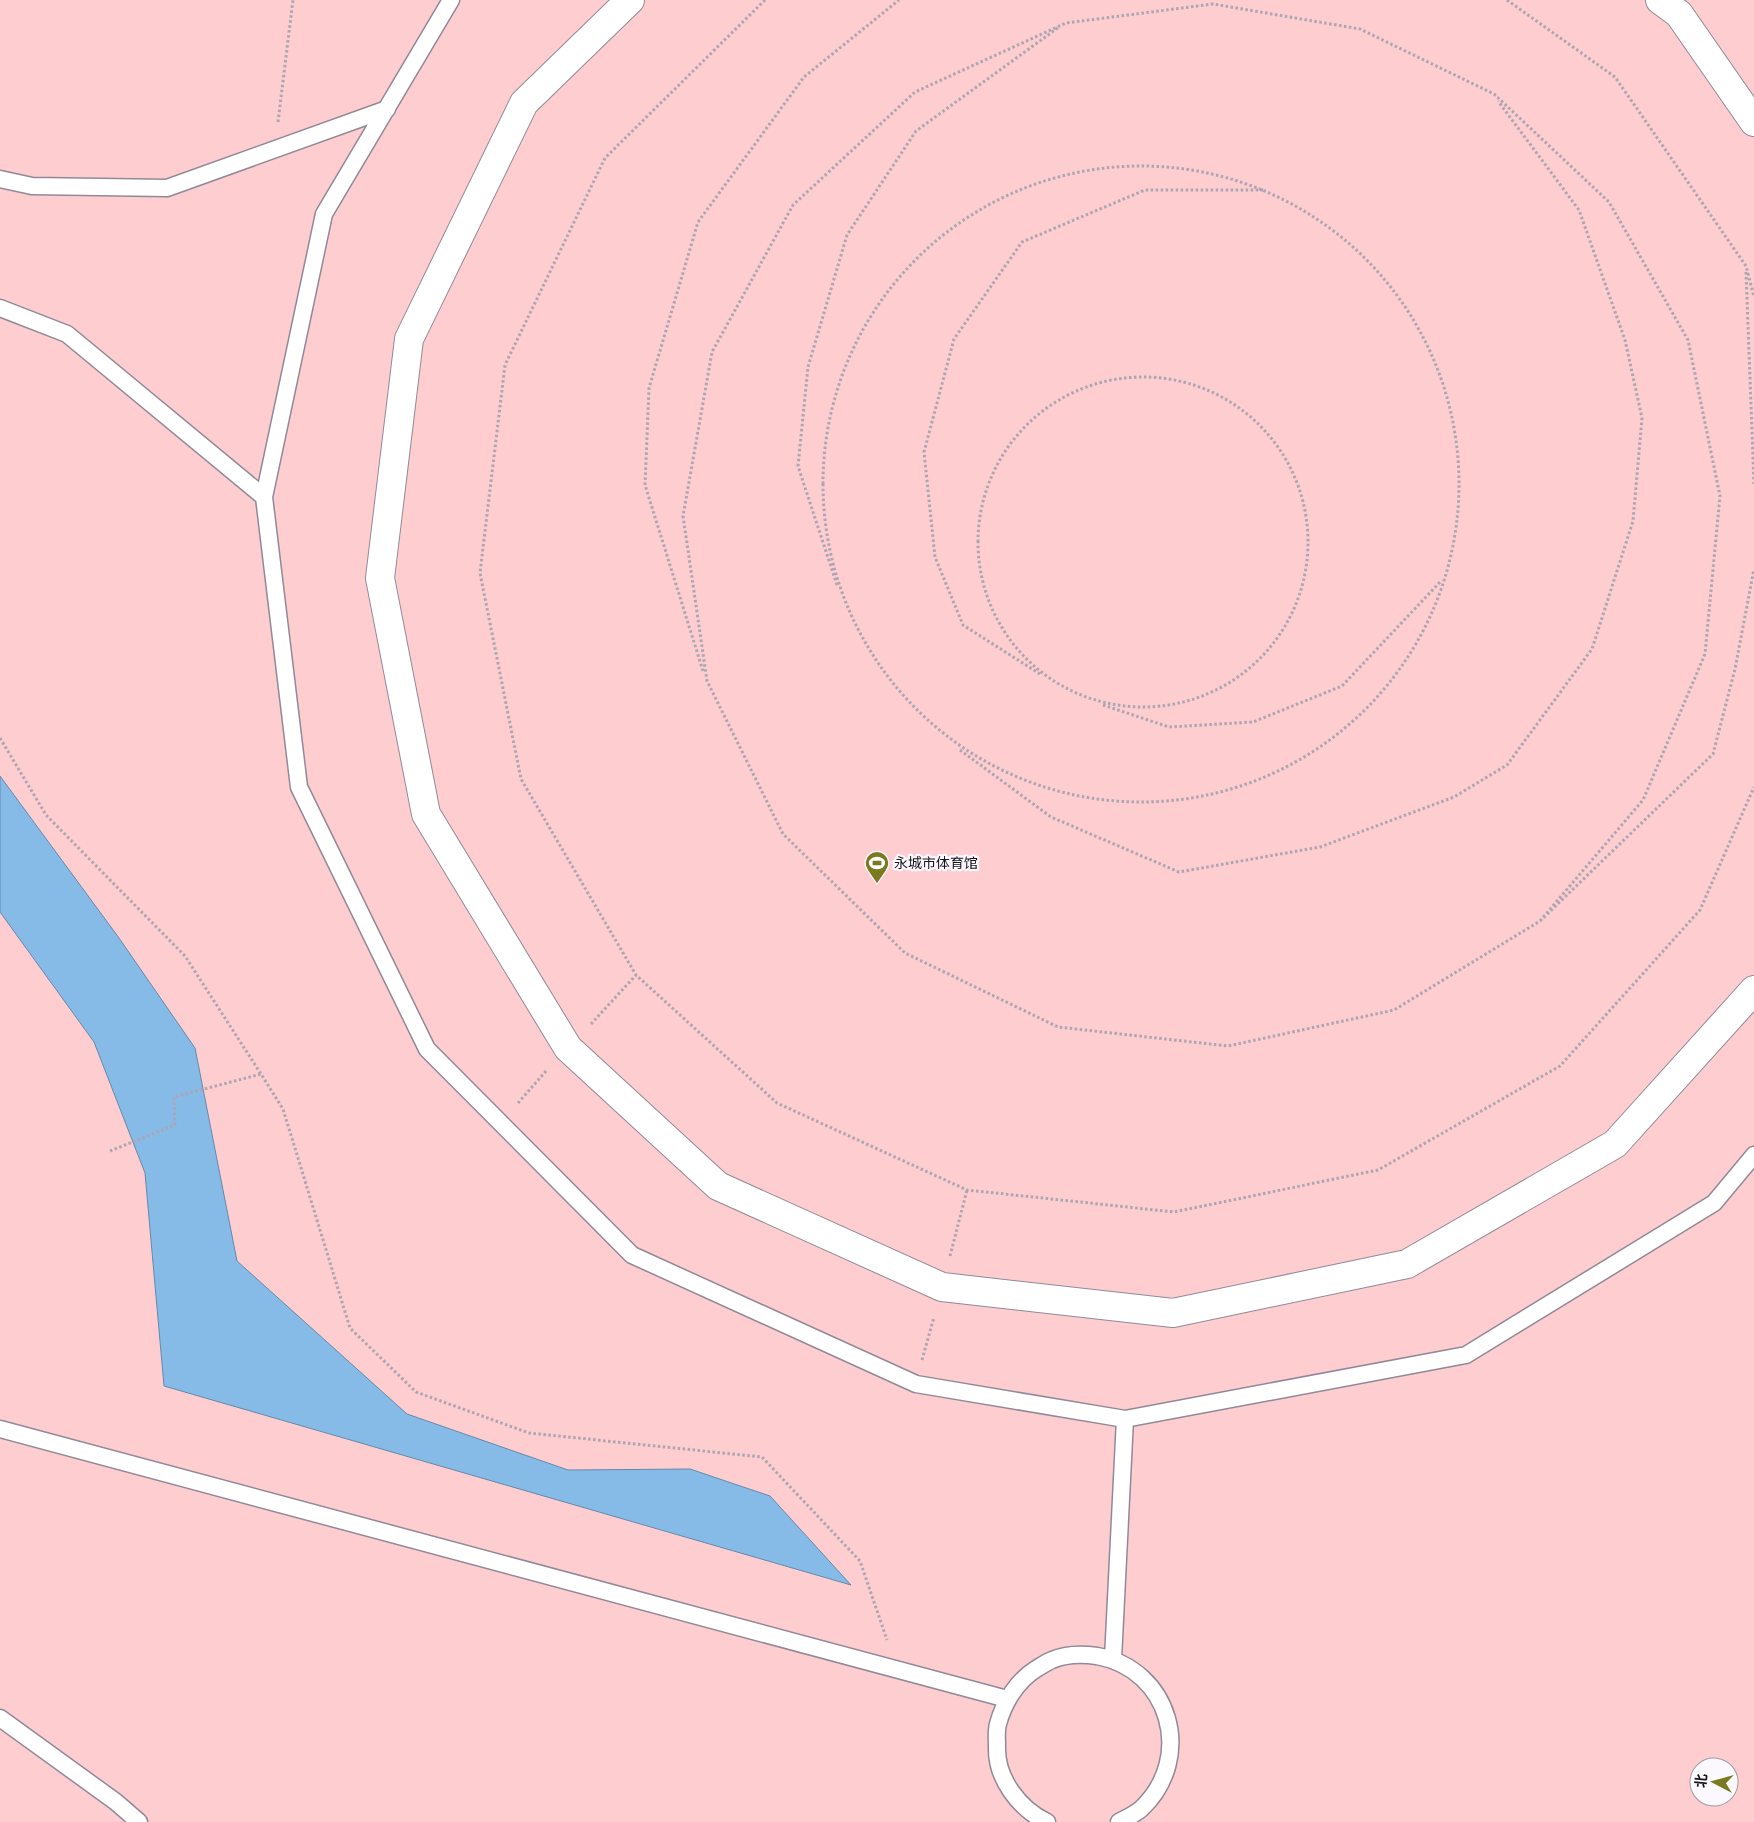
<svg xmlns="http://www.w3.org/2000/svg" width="1754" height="1822" font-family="Poppins,'Noto Sans SC',sans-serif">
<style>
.green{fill:#fecdd0;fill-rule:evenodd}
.water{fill:#86bbe8;stroke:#6589aa}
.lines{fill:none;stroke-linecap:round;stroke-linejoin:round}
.lane-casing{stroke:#918998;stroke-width:19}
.street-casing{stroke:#918998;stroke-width:30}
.path{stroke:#aca5b2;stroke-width:3;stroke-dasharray:2.5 2.5;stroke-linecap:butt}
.lane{stroke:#fff;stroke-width:16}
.street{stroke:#fff;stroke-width:28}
.labels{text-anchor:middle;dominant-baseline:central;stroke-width:4.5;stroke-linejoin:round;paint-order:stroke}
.poi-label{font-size:14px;fill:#17141a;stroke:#fbf8fe;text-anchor:start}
</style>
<rect width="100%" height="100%" fill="#f0e8f8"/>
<path class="green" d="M0,0H1754V1822H0ZM1699,1767H1729V1797H1699Z"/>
<path class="water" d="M0,776L119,938L195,1048L237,1261L407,1414L568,1470L690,1469L770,1496L851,1585L164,1386L145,1173L94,1042L0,912Z"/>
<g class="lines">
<g class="lane-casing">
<path id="lane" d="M451,0L324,214L264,497L299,787L427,1049L632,1255L916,1384L1125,1419L1466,1355L1714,1203L1754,1155
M0,179L32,186L167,188L387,109
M0,308L67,334L264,497
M0,1429L1007,1699
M1113,1659L1125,1419
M0,1718L116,1802L139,1822
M1047,1822C1019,1809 996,1778 997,1747C997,1740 996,1731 998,1724C1004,1702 1017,1681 1036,1669C1041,1666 1047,1662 1052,1660C1066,1654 1083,1654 1097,1656C1170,1669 1195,1757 1142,1808C1136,1814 1126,1818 1119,1822"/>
</g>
<g class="street-casing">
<path id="street" d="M630,0L524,103L409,339L380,578L426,814L568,1048L718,1186L942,1287L1173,1313L1407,1264L1615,1144L1754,990
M1660,0L1679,14L1754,122"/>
</g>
<path class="path" d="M765,0L605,158L505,365L480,573L521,779L636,975L777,1103L967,1190L1174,1212L1378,1170L1560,1066L1700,910L1754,787
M1507,0L1615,77L1746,266L1754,297
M278,122L293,0
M823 484a318 318 0 1 1 636 0a318 318 0 1 1-636 0Z
M1746,272L1754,484
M978 542a165 165 0 1 1 330 0a165 165 0 1 1-330 0Z
M837,585L798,466L808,367L847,235L916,131L1059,27
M703,671L645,485L649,388L698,222L804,77L899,0
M1040,674L963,625L935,557L924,452L954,339L1022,242L1145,190H1266
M1103,705L1169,727L1253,722L1342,686L1441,581
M0,738L46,815L185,956L261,1074L283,1109L350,1328L416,1392L529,1433L762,1457L860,1561L887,1640
M960,750L1051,817L1179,872L1320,847L1454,797L1507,765L1592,649L1633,521L1642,418L1625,340L1579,210L1498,101
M1540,921L1643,800L1705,654L1720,496L1688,340L1609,202L1494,94L1360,29L1213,4L1066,23L915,92L793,205L712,352L683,516L707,681L783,834L905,953L1058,1027L1228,1046L1394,1010L1540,921L1713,754L1735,669L1754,569
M591,1024L636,975
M518,1103L547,1070
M110,1151L175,1125L174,1097L261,1074
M950,1256L967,1190
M922,1360L934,1317"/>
<use href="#lane" class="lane"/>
<use href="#street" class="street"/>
</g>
<defs>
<g id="stadium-pin" transform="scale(1.25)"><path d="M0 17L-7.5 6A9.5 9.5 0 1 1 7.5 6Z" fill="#7a7a21" stroke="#fbf8fe"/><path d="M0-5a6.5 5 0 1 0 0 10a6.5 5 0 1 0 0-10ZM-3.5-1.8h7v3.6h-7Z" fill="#fff"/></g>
</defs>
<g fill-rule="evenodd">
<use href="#stadium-pin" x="877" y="863"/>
</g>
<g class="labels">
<g class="poi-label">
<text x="894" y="863">永城市体育馆</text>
</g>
</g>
<g transform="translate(1714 1782) rotate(276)"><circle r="24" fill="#fbf8fe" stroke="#a09da3"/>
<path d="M0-4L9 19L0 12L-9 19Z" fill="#7a7a21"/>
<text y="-8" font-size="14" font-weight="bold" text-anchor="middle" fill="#17141a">北</text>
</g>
</svg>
